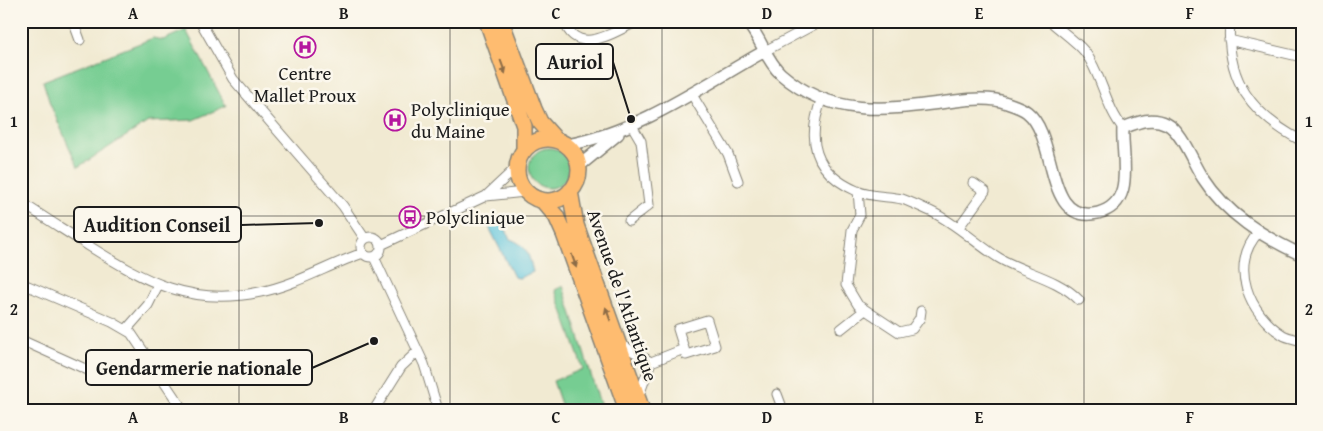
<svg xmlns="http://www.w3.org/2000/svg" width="1323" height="431" font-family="'Gentium Book Plus',serif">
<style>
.green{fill:#76cd92;stroke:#497457}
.water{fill:#5ec4db;stroke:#3d707c}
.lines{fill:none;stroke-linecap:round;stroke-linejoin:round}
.minor-casing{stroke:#868377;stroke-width:11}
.tertiary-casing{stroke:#868377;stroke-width:14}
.primary-casing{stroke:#868377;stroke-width:18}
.minor{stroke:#fff;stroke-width:9}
.tertiary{stroke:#fff;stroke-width:11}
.primary{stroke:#febc70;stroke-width:15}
.oneway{fill:#8d6c46}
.grid{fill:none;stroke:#1c1c1c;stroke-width:1;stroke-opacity:0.55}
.labels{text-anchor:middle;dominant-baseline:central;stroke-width:5;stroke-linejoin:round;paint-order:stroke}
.poi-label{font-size:19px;fill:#1c1c1c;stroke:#fbf7ec;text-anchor:start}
.street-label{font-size:19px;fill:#1c1c1c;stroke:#fbf7ec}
.leader{fill:none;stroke:#1c1c1c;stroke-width:2}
.callout-dot{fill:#1c1c1c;stroke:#fbf7ec;stroke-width:2}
.callout{fill:#fbf7ec;stroke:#1c1c1c;stroke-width:2}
.callout-label{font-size:20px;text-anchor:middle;font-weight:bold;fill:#1c1c1c}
.neatline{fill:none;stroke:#1c1c1c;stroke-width:2}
.grid-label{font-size:16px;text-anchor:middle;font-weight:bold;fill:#1c1c1c}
</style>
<rect width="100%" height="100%" fill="#fbf7ec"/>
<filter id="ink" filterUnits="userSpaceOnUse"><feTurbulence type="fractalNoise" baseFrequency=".02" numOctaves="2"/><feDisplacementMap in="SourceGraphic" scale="10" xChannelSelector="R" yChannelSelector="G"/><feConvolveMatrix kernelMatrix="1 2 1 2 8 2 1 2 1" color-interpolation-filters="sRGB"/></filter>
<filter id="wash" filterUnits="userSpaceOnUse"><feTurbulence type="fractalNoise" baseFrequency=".0096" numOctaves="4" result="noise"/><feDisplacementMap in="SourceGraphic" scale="20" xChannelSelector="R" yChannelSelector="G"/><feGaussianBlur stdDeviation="1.12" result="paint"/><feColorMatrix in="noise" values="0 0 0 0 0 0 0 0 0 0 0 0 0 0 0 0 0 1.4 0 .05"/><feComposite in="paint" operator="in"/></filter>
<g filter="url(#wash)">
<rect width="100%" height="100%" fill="#f1ead2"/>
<path class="green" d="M186,30L226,106L193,120L148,122L78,167L50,104L43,81L153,38L163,40Z
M529 168a20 20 0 1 1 40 0a20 20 0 1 1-40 0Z
M563,286L602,410H563L553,381L583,369L555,290Z"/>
<path class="water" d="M498,220L504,225L510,239C527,245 529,255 533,272L519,278L514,277L489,227Z"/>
</g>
<g filter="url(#ink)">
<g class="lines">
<g class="minor-casing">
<path id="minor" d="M73,21L80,40
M200,21L233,79L343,206L365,239
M564,21C577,58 614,32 638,21
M1050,21C1061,31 1076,41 1085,52C1102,75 1105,106 1123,128
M1230,21C1225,80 1252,115 1302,141
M1229,40L1302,57
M763,52L821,21
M691,93L728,154L738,181
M822,98C806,140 813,172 857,191C870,197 888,196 902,199C911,202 921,207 930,211C956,223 975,243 999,258C1024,273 1058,278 1079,300
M858,191L860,215L852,230L846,285L858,305L899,332L912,329L920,318L921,311
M486,196L525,192
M21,202C43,217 66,231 89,246C145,281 190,307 260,292C296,285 328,265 363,253
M629,221L649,205L641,141L631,124
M959,227L985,191L973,183
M1259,232C1228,265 1249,314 1283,335C1288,338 1296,339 1302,341
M361 247a10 10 0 1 1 20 0a10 10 0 1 1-20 0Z
M381,245L486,196L518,166
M374,257L424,364L438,410
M21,296L28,286L112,322L131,333L183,410
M707,320L715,346L686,355L678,329Z
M841,329L865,310
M126,330L148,305L158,285
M21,340L101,376
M619,343L651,362
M777,394L783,410
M638,398L651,362L684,349
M374,410L401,367L418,351"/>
</g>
<g class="tertiary-casing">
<path id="tertiary" d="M746,21C761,37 765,59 781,74C831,118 887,110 947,102C965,100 989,96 1007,103C1013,105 1022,108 1027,112C1059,137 1043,226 1098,213C1137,203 1121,157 1123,128C1138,122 1152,116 1167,124C1182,132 1193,163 1203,178C1226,214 1263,237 1302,255
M567,145C638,132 701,87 763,52
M579,166L618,134"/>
</g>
<g class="primary-casing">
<path id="primary" d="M487,21L524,126V151
M501,21L534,109L540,122L556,140
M517 170a31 31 0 1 1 62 0a31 31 0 1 1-62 0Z
M570,191L576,225L642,410
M542,200L556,216L564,234L627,410"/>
</g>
<use href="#minor" class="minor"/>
<use href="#tertiary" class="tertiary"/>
<use href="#primary" class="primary"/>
</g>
<defs><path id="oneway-solid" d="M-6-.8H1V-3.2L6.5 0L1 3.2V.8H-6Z" transform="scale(1.25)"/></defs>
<g class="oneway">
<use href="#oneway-solid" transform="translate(503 67) rotate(70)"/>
<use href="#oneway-solid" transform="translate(574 261) rotate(71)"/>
<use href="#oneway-solid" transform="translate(608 314) rotate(-110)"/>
</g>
</g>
<path class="grid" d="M239,21V410M450,21V410M662,21V410M873,21V410M1084,21V410M21,216H1302"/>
<defs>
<g id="hospital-ring" transform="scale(1.125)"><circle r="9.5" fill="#fbf7ec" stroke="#b5179e" stroke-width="1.5"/><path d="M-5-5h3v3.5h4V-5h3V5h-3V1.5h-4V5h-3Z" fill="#b5179e"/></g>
<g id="bus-ring" transform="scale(1.125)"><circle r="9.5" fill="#fbf7ec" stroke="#b5179e" stroke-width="1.5"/><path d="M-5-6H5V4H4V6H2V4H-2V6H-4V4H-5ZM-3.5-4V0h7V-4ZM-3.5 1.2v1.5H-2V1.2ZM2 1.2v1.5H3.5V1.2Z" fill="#b5179e"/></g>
</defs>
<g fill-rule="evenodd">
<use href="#hospital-ring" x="305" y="47"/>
<use href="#hospital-ring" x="395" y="120"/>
<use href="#bus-ring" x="410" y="217"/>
</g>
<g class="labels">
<g class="poi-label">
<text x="305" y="73" text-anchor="middle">Centre<tspan x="305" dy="22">Mallet Proux</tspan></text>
<text x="411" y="109">Polyclinique<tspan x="411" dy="22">du Maine</tspan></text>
<text x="426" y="217">Polyclinique</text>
</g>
<g class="street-label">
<text transform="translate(623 295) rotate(71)">Avenue de l'Atlantique</text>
</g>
</g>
<path class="leader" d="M631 119L613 62M319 223L241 225M374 341L312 368"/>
<g class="callout-dot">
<circle cx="631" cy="119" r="5"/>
<circle cx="319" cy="223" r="5"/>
<circle cx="374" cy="341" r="5"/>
</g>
<g class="callout">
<rect x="536" y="44" width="77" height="35" rx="5"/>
<rect x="74" y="207" width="167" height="35" rx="5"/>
<rect x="86" y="350" width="226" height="35" rx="5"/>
</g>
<g class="callout-label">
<text x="575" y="69">Auriol</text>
<text x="157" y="232">Audition Conseil</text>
<text x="199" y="375">Gendarmerie nationale</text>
</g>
<rect width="1323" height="431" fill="none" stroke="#fbf7ec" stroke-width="55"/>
<rect x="28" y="28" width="1268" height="376" class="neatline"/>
<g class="grid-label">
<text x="133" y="19">A</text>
<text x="344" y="19">B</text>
<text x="556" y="19">C</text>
<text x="767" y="19">D</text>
<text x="979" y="19">E</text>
<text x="1190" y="19">F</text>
<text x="14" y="127">1</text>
<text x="1309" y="127">1</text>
<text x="14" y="315">2</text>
<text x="1309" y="315">2</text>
<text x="133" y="423">A</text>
<text x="344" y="423">B</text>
<text x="556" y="423">C</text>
<text x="767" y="423">D</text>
<text x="979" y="423">E</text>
<text x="1190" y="423">F</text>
</g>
</svg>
